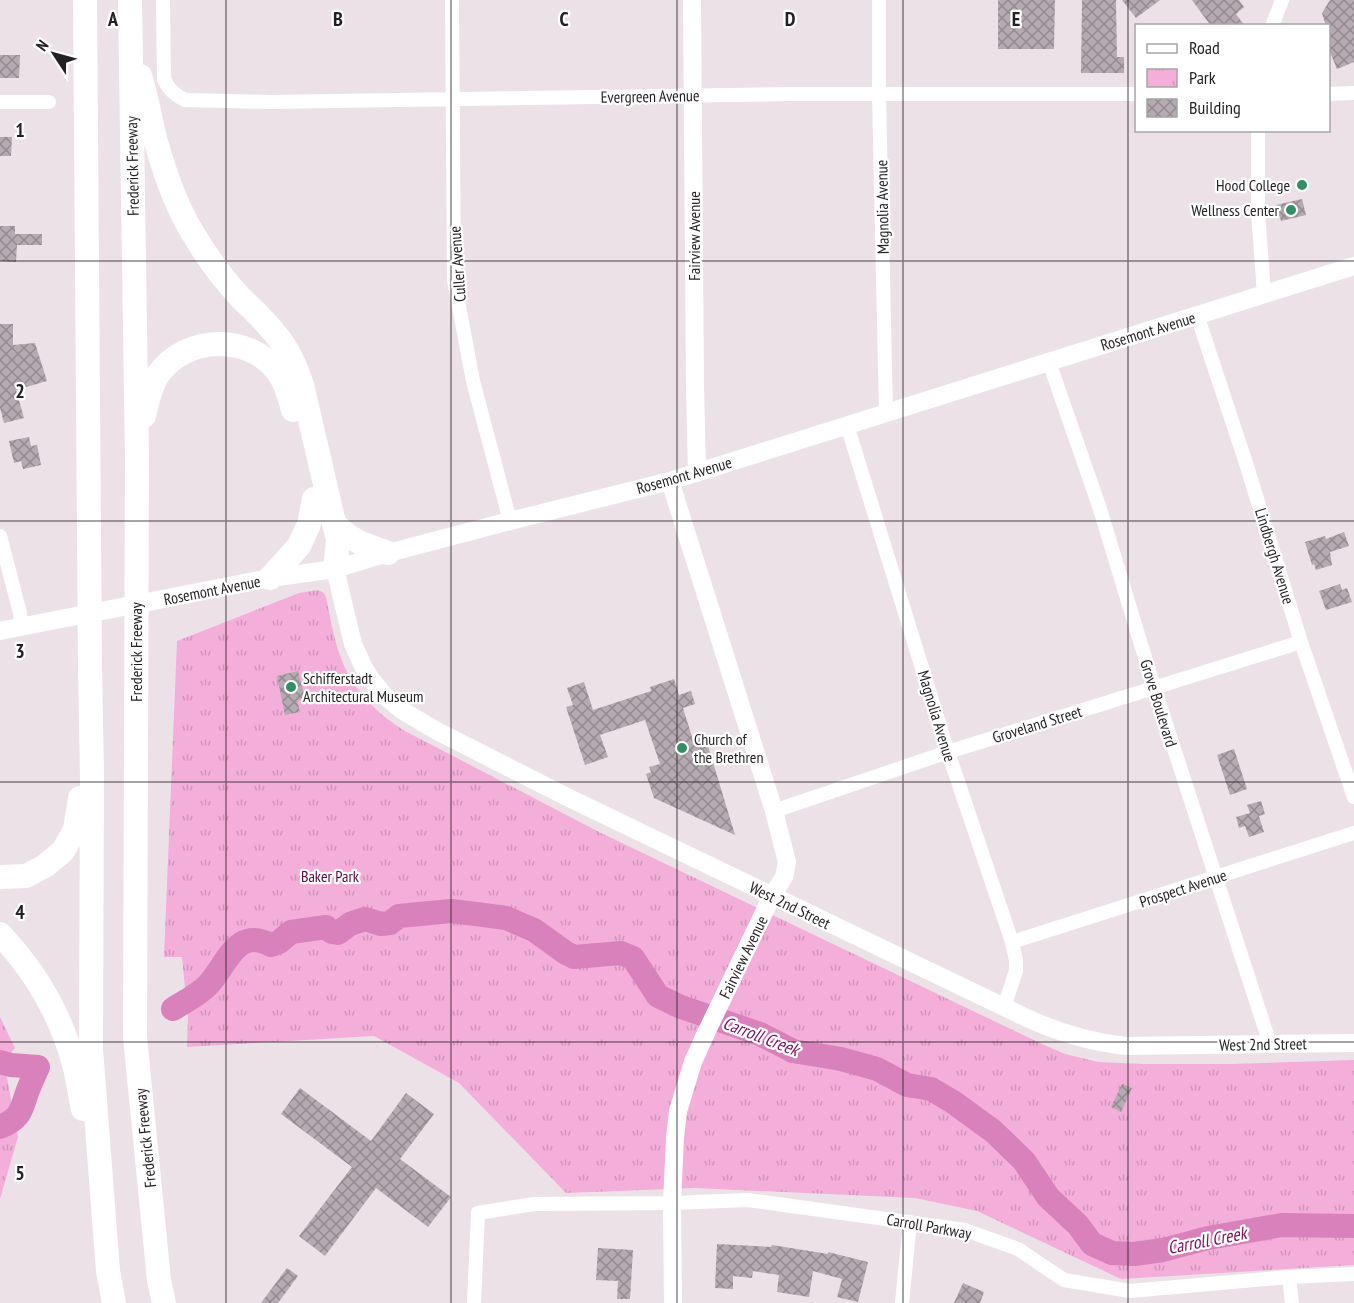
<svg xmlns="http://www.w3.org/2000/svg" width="1354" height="1303" font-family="'PT Sans Narrow',sans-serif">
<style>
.park{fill:url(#park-tufts)}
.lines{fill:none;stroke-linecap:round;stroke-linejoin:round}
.river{stroke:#d881bb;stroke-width:24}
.building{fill:url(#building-cross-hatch)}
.street{stroke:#fff;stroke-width:14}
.secondary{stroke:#fff;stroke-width:18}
.highway{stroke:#fff;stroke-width:24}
.grid{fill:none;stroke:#231f22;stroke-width:1.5;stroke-opacity:0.55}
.poi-dot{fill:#328e66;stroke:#fff;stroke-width:2}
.labels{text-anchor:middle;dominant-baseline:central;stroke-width:4.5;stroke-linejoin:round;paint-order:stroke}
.street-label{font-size:16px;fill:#231f22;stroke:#fff}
.poi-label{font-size:16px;fill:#231f22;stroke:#fff;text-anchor:end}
.park-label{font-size:16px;fill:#580845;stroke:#fff}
.water-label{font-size:18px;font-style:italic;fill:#7b1261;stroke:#fff}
.grid-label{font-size:20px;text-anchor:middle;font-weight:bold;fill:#231f22;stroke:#fff;stroke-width:4.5;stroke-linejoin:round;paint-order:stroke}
</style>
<defs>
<pattern id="park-tufts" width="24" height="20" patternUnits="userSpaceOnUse" patternTransform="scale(1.5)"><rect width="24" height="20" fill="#f3aeda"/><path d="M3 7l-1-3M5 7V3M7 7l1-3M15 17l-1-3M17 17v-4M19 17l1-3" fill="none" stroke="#d095bb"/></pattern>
<pattern id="building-cross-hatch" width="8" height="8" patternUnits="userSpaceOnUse" patternTransform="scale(1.5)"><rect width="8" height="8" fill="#b5aab1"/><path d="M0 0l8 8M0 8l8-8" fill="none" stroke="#938a90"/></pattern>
</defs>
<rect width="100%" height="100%" fill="#ede1e8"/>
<path class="park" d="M318,590L324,593L326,597C331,621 335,648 346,670C358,695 382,717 405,731L599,832L1042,1044L1065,1054L1098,1062L1143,1064H1231L1354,1060V1265L1121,1279L977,1211L915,1198L695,1188L566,1193L459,1083L374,1036L187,1047L188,1019L182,957H164L177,641L299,593Z
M0,1017L15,1048L4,1061L18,1137L0,1199Z"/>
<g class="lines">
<path class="river" d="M173,1009C185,1001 197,996 208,985C227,965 236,926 271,945L279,942L291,932L326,927L332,932L338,933L350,924L365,919L381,924L390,923L399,916L451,911L484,915L506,918L534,930L566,953L574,957L621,953L633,958L658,996L681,1007L760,1034L793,1051L841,1059L877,1069L907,1085L931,1089L953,1102L993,1131L1024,1161L1048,1197L1078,1225L1092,1244L1112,1253L1134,1254L1163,1250L1208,1238L1282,1225L1354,1226
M0,1062L11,1065L38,1067C35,1074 31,1082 28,1090C21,1109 22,1118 0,1127"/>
</g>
<path class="building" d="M998,0H1055L1054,49H998Z
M1082,0H1116L1117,57H1124V73H1081Z
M1122,0H1160L1136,18Z
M1192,0H1239L1244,7L1236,14L1245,26H1211Z
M1330,0H1354V62L1337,69L1329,50V26H1326L1322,13Z
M0,55H20L19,78H0Z
M0,137H12L11,156H0Z
M1302,199L1306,215L1281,221L1276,205Z
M0,226H15V234H42V245H17L16,262L0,261Z
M0,324H13V345L35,343L47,381L16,390L24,418L4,423L0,408Z
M29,437L31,446L37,445L41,465L23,469L21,461L14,463L9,441Z
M1344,532L1349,546L1330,552L1332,565L1316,570L1314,564L1312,565L1305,542L1325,536L1326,539Z
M1340,584L1342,590L1347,588L1352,602L1326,610L1319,591Z
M298,671L305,698L297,700L300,712L285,715L277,676Z
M674,679L679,695L691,691L695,704L683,708L693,740L705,736L735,835L654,798L646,774L651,772L649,767L660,764L645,720L600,735L608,757L585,765L566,707L573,705L567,688L584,682L593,710L651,691L650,687Z
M1234,749L1247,789L1230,795L1217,755Z
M1261,801L1265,814L1259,816L1264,832L1249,837L1245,826L1239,828L1236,817L1250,813L1247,805Z
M1122,1084L1132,1088L1121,1112L1111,1107Z
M300,1088L371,1141L406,1093L434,1114L400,1159L451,1197L428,1227L376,1188L325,1256L299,1236L352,1167L281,1114Z
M717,1244L771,1247L772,1245L828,1254V1252L868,1262L858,1302L837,1297L842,1279L813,1271L809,1297L777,1292L779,1275L753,1271L752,1278L733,1276V1289L715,1288Z
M598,1248L633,1250L630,1299H617L618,1281L596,1280Z
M287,1268L298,1276L278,1303H261Z
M963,1283L984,1292L980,1303H954Z"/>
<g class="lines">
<path class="street" d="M163,0L164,79C169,90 174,94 185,100L271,102L789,94H1136
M452,0L454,280L473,381L510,521
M879,0V95L886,413
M1272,26L1282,0
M1328,94L1354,93
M0,102H49
M1258,130V212L1264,294
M1197,315L1245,460L1301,642L1354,797
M1049,362L1099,506L1154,687L1270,1044
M847,425L948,752L1012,942L1016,960V971L1004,1007
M0,536L20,613L21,627
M774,811L948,752L1301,642
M1012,942L1354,833
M1289,1277L1292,1303
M474,1303L478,1213L534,1204L672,1203L748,1200L965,1230L1018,1249L1064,1280L1130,1291L1289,1277L1354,1274
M902,1303L910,1222"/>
<path class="secondary" d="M692,0L695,387L697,473
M670,481L774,811L787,862L784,877L772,896L705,1035L693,1062L678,1111L675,1138L672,1203L673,1303
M335,569L353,644L364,668L371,679L385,696L403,711L437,731L569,798L1029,1019C1062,1034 1090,1042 1125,1046L1354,1043
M0,631L270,578L335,569L388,553L510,521L670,481L1354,266"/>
<path class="highway" d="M85,0L90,665L92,776L91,1049L108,1271L114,1303
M130,0L137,459L135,1037L159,1280L164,1303
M140,76C147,97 150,120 156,142C165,174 176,207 194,235C207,257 222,278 240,297C255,312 271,326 283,344C292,357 297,371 302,385L338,540L335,569
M144,416C147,402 150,388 157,376C185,334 252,333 280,375C287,386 290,398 293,410
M334,524L350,537L361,543L388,553
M270,578L299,546L309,524L314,499
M0,877L26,876L45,866L63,851L75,830L80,798
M0,934C36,972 62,1017 75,1068C78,1081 80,1095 83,1109"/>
</g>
<path class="grid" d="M226,0V1303M451,0V1303M677,0V1303M903,0V1303M1128,0V1303M0,261H1354M0,521H1354M0,782H1354M0,1042H1354"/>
<g class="poi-dot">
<circle cx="1302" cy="185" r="6"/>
<circle cx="1291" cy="210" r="6"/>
<circle cx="291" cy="687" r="6"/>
<circle cx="682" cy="748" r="6"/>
</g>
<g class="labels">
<g class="street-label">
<text transform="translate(650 96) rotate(-1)">Evergreen Avenue</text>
<text transform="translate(132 166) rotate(-91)">Frederick Freeway</text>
<text transform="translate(882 207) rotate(-91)">Magnolia Avenue</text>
<text transform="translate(694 236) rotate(-90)">Fairview Avenue</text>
<text transform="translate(457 264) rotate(-94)">Culler Avenue</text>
<text transform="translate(1148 331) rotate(-17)">Rosemont Avenue</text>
<text transform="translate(684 475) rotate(-16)">Rosemont Avenue</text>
<text transform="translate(1275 556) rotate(73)">Lindbergh Avenue</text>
<text transform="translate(212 590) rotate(-11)">Rosemont Avenue</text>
<text transform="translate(136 652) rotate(-90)">Frederick Freeway</text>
<text transform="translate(1159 703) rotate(73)">Grove Boulevard</text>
<text transform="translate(937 716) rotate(73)">Magnolia Avenue</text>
<text transform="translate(1037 724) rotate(-17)">Groveland Street</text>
<text transform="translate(1183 888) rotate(-18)">Prospect Avenue</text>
<text transform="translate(790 905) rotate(26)">West 2nd Street</text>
<text transform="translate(743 957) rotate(-64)">Fairview Avenue</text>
<text transform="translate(1263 1044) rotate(-1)">West 2nd Street</text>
<text transform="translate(145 1138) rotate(-96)">Frederick Freeway</text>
<text transform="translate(929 1226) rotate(10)">Carroll Parkway</text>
</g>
<g class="poi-label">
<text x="1290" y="185">Hood College</text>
<text x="1279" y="210">Wellness Center</text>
<text x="303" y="678" text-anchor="start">Schifferstadt<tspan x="303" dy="18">Architectural Museum</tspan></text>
<text x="694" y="739" text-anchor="start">Church of<tspan x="694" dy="18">the Brethren</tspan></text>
</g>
<g class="park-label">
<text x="330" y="876">Baker Park</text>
</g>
<g class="water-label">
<text transform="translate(761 1036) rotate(21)">Carroll Creek</text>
<text transform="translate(1207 1240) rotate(-11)">Carroll Creek</text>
</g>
</g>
<g class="grid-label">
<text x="113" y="26">A</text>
<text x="338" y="26">B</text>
<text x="564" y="26">C</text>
<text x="790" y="26">D</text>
<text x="1016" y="26">E</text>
<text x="20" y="137">1</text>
<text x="20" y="398">2</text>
<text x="20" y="658">3</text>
<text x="20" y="919">4</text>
<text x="20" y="1180">5</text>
</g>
<rect x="1135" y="24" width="195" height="108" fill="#ffffff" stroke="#a7a5a7" stroke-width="1.5"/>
<rect x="1147" y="44" width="30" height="9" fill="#ffffff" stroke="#a7a5a7" stroke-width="1.5"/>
<text x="1189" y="54" font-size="18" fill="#231f22">Road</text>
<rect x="1147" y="69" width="30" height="18" fill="url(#park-tufts)" stroke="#a7a5a7" stroke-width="1.5"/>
<text x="1189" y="84" font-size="18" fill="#231f22">Park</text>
<rect x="1147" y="99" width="30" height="18" fill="url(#building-cross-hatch)" stroke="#a7a5a7" stroke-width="1.5"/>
<text x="1189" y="114" font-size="18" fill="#231f22">Building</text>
<g transform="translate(54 54) rotate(306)" stroke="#ffffff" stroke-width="4.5" paint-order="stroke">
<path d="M0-4.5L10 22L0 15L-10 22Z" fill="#231f22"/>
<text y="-9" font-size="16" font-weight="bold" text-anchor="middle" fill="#231f22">N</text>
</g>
</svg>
